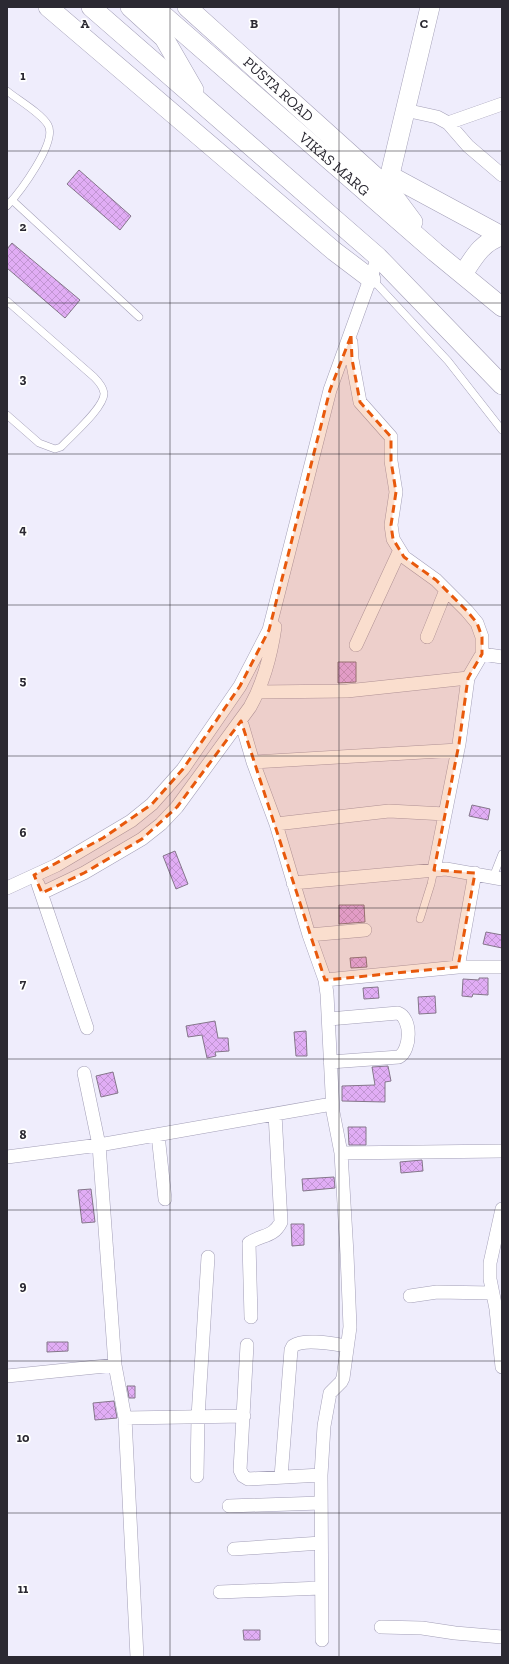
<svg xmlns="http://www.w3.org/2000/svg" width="509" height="1664" font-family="'Zilla Slab',serif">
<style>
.building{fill:url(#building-cross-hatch);stroke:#84768a}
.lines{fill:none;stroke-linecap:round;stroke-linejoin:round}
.lane-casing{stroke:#a39fb7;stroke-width:8}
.street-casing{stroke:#a39fb7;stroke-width:14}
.secondary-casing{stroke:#a39fb7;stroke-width:20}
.lane{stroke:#fff;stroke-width:7}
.street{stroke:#fff;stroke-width:13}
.secondary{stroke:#fff;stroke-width:19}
.marked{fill:#e8590c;fill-opacity:0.2;stroke:#e8590c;stroke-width:3;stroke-dasharray:8 5;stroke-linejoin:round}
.grid{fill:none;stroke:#2b2932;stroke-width:1;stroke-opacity:0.55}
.labels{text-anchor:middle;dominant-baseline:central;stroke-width:3.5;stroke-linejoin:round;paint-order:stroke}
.street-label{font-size:15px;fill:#2b2932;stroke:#fff}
.grid-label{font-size:13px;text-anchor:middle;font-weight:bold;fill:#2b2932;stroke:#fff;stroke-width:3.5;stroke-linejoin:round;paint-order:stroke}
</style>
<defs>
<pattern id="building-cross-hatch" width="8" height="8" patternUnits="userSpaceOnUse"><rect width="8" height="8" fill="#e1adf5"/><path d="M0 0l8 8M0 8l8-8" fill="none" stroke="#c195d2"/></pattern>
</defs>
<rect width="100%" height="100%" fill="#efedfc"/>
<path class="building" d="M79,170L131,216L120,230L67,184Z
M12,243L80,300L65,318L7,268V249Z
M338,662H356V682L338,683Z
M472,805L490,809L488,820L469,816Z
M175,851L188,884L176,889L163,856Z
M339,905H364L365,922L339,924Z
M486,932L502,935V948L483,944Z
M366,957L367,967L351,968L350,958Z
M479,978H488V995L473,994L472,997L462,996L463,979L479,980Z
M378,987L379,998L364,999L363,988Z
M435,996L436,1013L419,1014L418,997Z
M215,1021L218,1038H228L229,1051L215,1052L216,1056L207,1058L202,1035L188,1037L186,1026Z
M306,1031L307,1056H296L294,1032Z
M388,1066L391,1081L385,1082V1102L342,1101V1086L375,1085L372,1067Z
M113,1072L118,1093L101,1097L96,1076Z
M348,1127H366V1145H349Z
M422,1160L423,1171L401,1173L400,1162Z
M334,1177L335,1188L303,1191L302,1179Z
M91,1189L95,1222L82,1223L78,1190Z
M291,1224H304V1245L292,1246Z
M47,1342H68V1351L47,1352Z
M127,1386H135V1398H129Z
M114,1401L117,1418L95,1420L93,1403Z
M243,1630H260V1640H244Z"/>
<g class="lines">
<g class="lane-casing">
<path id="lane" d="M7,91C18,100 41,113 48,125C58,142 19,193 7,206
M12,200L139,317
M372,279L448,361L502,430
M7,301L94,377C98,381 103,386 104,393C105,407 71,436 61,447L55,449L39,443L7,415
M493,877L502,854
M420,919L431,884L434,870"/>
</g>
<g class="street-casing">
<path id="street" d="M405,110L437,117L448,123L468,146L502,175
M448,123L502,104
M351,342L352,359L360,402L391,437V461L396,492L391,525L393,539L404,557L436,580L467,611L477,623L482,637V654L468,678L459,744L434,870
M427,637L446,590
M356,645L399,552
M482,654L502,657
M258,692L347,691L468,678
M241,721L253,762L276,824L309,935L325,980L327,994L333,1112L341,1153L347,1254L350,1327L343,1378L341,1382L330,1393L324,1426L321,1475L322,1640
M253,762L458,750
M276,824L389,811L445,814
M293,883L446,869L502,879
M38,884L87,1028
M7,888L57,865L131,821L152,804L183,769L240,686L269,630L330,390L378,257
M42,893L84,873L142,839L161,824L177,807L250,707C264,682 271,655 275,627
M309,935L365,930
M458,967L475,873
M325,980L458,967H502
M329,1019L398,1013C412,1018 411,1050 399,1057L330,1062
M84,1073L99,1145L115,1365L125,1418L137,1657
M158,1135L165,1199
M341,1153L502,1151
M7,1157L99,1145L332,1104
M502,1209L490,1263V1279L496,1309L502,1367
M410,1296L437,1292L492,1293
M251,1317L249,1243C262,1234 273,1238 281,1222L275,1114
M247,1345L240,1470L243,1476L248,1479L321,1475
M7,1376L115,1365
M125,1418L244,1416
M197,1476L198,1417L208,1257
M281,1477L291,1350L293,1346C304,1338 334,1344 347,1346
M229,1506L321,1503
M234,1549L321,1543
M220,1592L321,1588
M381,1627L422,1628L455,1633L502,1637"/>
</g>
<g class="secondary-casing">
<g id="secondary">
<path d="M48,7L334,251L371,279"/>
<path d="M91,7L378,257L502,385"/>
<path d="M130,7L164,38L194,90"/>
<path id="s1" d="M154,7L435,252L502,307"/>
<path id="s2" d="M187,7L387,187L413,222"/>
<path d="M389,175L502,236"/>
<path d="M387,187L430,7"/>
<path d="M463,274C474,257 482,242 502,236"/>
</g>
</g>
<use href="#lane" class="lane"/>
<use href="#street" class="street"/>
<use href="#secondary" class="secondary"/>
</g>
<path class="marked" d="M351,336L352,359L360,402L391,437V461L396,492L391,525L393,539L404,557L436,580L467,611L477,623L482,637V654L468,678L459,744L434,870L475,873L458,967L325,980L241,721L177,807L142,839L84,873L42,893L34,875L103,838L152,804L183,769L240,686L269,630L330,390Z"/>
<path class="grid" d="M170,7V1657M339,7V1657M7,151H502M7,303H502M7,454H502M7,605H502M7,756H502M7,908H502M7,1059H502M7,1210H502M7,1361H502M7,1513H502"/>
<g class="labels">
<g class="street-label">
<text stroke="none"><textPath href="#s2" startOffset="123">PUSTA ROAD</textPath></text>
<text stroke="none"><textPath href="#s1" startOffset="239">VIKAS MARG</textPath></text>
</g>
</g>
<g class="grid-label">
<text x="85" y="28">A</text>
<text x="254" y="28">B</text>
<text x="424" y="28">C</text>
<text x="23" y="80">1</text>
<text x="23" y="231">2</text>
<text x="23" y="383">3</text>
<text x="23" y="534">4</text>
<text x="23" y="685">5</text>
<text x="23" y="837">6</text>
<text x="23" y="988">7</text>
<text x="23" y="1139">8</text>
<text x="23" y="1290">9</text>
<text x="23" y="1442">10</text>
<text x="23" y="1593">11</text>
</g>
<rect width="509" height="1664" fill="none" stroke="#2b2932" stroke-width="16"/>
</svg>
